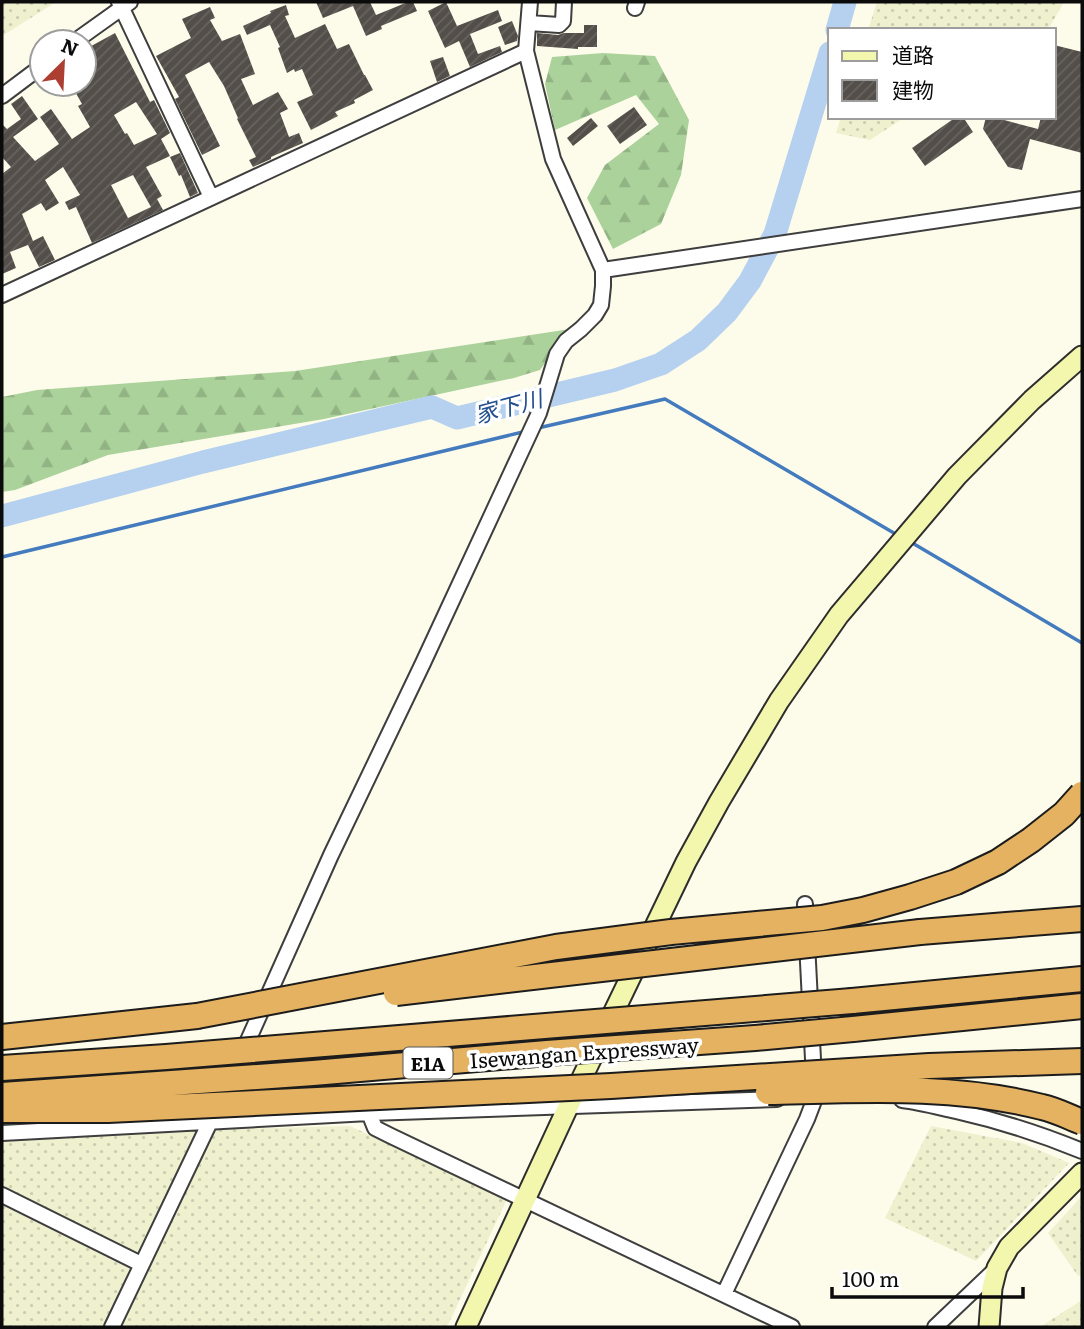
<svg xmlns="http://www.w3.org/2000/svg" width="1084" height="1329" font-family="Literata,'Noto Sans JP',serif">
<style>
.farmland{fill:url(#farmland-dots)}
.forest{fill:url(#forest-firs)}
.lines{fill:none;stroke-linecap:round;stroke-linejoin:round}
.stream{stroke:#447bbe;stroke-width:3.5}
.river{stroke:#b5d1ef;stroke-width:23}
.building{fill:url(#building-hatch);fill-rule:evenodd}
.street-casing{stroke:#3e3e3e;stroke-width:18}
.secondary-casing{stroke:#2d2d2d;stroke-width:23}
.highway-casing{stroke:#1c1c1c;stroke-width:28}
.street{stroke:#fff;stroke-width:14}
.secondary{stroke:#f3f6ad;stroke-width:19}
.highway{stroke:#e5b261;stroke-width:24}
.highway-bridge-casing{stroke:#1c1c1c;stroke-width:28;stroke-linecap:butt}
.highway-bridge{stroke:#e5b261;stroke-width:24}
.labels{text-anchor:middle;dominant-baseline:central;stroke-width:7;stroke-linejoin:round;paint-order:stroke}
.shield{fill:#fff;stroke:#545454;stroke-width:2}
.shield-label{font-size:19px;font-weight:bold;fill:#0b0b0b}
.street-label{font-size:21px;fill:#0b0b0b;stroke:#fff}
.water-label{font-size:23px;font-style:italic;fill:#224f8f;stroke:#fff}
</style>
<defs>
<pattern id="farmland-dots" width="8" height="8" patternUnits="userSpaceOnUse" patternTransform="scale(1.75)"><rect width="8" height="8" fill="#eef0ce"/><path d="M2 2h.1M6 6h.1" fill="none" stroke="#cbccb0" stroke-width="1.8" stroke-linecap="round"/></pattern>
<pattern id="forest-firs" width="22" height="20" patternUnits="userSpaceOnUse" patternTransform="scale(1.75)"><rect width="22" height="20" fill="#abd29a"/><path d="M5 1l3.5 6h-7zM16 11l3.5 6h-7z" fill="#92b383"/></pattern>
<pattern id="building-hatch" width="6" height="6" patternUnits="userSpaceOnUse" patternTransform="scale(1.75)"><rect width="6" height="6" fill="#534e49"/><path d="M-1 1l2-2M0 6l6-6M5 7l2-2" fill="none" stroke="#67635f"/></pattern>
</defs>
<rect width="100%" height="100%" fill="#fdfceb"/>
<path class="farmland" d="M2,2H56L2,36Z
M877,2H1064L1048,30H868Z
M841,117H905L870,140L836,133Z
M350,1126L507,1199L447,1327H2V1141L189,1130Z
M931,1126L1022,1143L1069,1163L976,1261L885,1218Z
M1082,1196V1274L1078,1276L1048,1233Z
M1082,1300V1327H1040Z"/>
<path class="forest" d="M603,53L655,56L689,120L681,175L661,224L613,249L587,198L605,165L659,124L636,95L555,130L545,84L552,57Z
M570,329L540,370L514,378L324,419L108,455L15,490L2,492V397L37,390L295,371Z"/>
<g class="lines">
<path class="stream" d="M538,428L665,399L899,536
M909,541L1082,643
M2,557L527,431"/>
<path class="river" d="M837,30L845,2
M2,516L203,462L432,407L457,418L615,380L661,364L698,340L727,312L750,281L775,234L830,53"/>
</g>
<path class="building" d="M316,2H370L376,15L408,2H413L417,11L381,26L382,29L366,36L353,6L323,18Z
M446,2L457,26L498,10L502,21L470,34L478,54L500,46L502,52L470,67L459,41L445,48L428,11Z
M286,5L289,15L285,16L295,38L325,24L337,49L349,44L364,75H365L373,90L354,100L355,103L335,112L338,116L311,130L297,102L313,95L302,69L295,72L294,69L287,73L278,48L280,47L270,25L247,35L243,26L271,13L270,11Z
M210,7L215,18L210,20L222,41L240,34L255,74L241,79L253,105L278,92L288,109L280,113L289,137L299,133L303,143L271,157V159L253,167L249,160L256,157L237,119L238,118L224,86L209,62L185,75L220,146L202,155L175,99L179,97L156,56L191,38L182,19Z
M512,21L518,36L517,41L505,45L498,27Z
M584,25H597V47H578V49L537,46V33L558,35L564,33H584Z
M115,33L150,102L154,100L170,133L161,139L170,156L146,167L162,196L157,199L163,210L92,243L76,207L69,210L65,202L80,195L63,167L45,180L59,203L46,211L41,203L22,214L33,241L43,236L55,260L39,267L28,245L10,252L16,268L2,274V174L11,167L2,157V124L7,129L21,119L11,104L22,96L38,119L13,137L35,161L59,144L40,117L51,109L72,139L90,127L78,106L82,104L73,88L80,84H84V50ZM136,102L157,134L134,145L127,133L125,134L114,115ZM133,175L151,207L128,218L111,185Z
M1054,45L1082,52V153L1030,139L1022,170L1008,167L983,129L986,117H993L1038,129L1041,117H1054Z
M443,57L450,76L437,82L430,61Z
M634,107L647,125L620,144L607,126Z
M956,117H963L973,132L925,166L912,148Z
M591,118L598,126L573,146L567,138Z
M180,153L198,193L190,197L181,175L179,176L170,157Z"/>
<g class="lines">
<g class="street-casing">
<path id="street" d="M119,2L211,197
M635,8L637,2
M529,23L559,25L563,21L564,2
M74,42L130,2
M2,96L42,66
M603,270L1082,199
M2,295L526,51
M229,1083L331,855L423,663L539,413L557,354L566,341L581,329L595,315L601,305L603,286V270L553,159L526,51L530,2
M902,1100C920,1102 938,1107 956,1111C1000,1121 1041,1134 1082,1151
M369,1113L375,1128L391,1136L792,1327
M2,1133L369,1113L777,1099
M2,1195L141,1264
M724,1294L807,1119L815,1098L805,904
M112,1327L220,1101
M935,1327L996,1269"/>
</g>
<g class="secondary-casing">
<path id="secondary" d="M466,1327L568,1107L686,862L719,802L779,701L839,615L957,476L1032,400L1082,356
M989,1327L992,1288L997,1268L1009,1247L1082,1173"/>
</g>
<g class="highway-casing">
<path id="highway" d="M920,932L1082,919
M852,1001L1082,979
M853,1029L1082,1006
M2,1037L197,1016"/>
</g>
<use href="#street" class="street"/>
<use href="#secondary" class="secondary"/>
<use href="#highway" class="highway"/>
<g class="highway-bridge-casing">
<path id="highway-bridge" d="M396,993L920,932
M197,1016L556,947L671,932L822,918L863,910L910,897L956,882L998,862L1031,840L1064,814L1082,794
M2,1068L166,1057L852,1001
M768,1092C860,1090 952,1084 1042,1107C1056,1110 1069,1117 1082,1122
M2,1095L313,1073L547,1053L755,1038L853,1029
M2,1110H108L611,1086L929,1066L1082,1061"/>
</g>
<use href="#highway-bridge" class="highway-bridge"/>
</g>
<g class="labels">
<rect class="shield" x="403.5" y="1047.5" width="49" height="31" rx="5"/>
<g class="shield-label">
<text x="428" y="1063">E1A</text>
</g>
<g class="street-label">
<text transform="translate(584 1051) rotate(-4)">Isewangan Expressway</text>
</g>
<g class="water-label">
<text transform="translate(508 405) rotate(-15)">家下川</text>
</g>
</g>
<rect width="1084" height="1329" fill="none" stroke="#0b0b0b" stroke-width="7"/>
<rect x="828" y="28" width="228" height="91" fill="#ffffff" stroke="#9d9d9d" stroke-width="2"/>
<rect x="842" y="51" width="35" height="10" fill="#f3f6ad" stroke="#9d9d9d" stroke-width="2"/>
<text x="892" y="63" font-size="21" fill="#0b0b0b">道路</text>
<rect x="842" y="80" width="35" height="21" fill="url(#building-hatch)" stroke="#9d9d9d" stroke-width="2"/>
<text x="892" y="98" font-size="21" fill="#0b0b0b">建物</text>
<g transform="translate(63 63) rotate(24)"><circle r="33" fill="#ffffff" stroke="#9d9d9d" stroke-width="2"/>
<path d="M0-5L12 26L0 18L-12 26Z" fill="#ac3f32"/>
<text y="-10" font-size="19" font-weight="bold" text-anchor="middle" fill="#0b0b0b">N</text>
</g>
<path d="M832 1287v10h191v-10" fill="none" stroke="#0b0b0b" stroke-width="3.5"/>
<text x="842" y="1287" font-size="21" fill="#0b0b0b" stroke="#ffffff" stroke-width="5" paint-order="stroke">100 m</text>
</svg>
